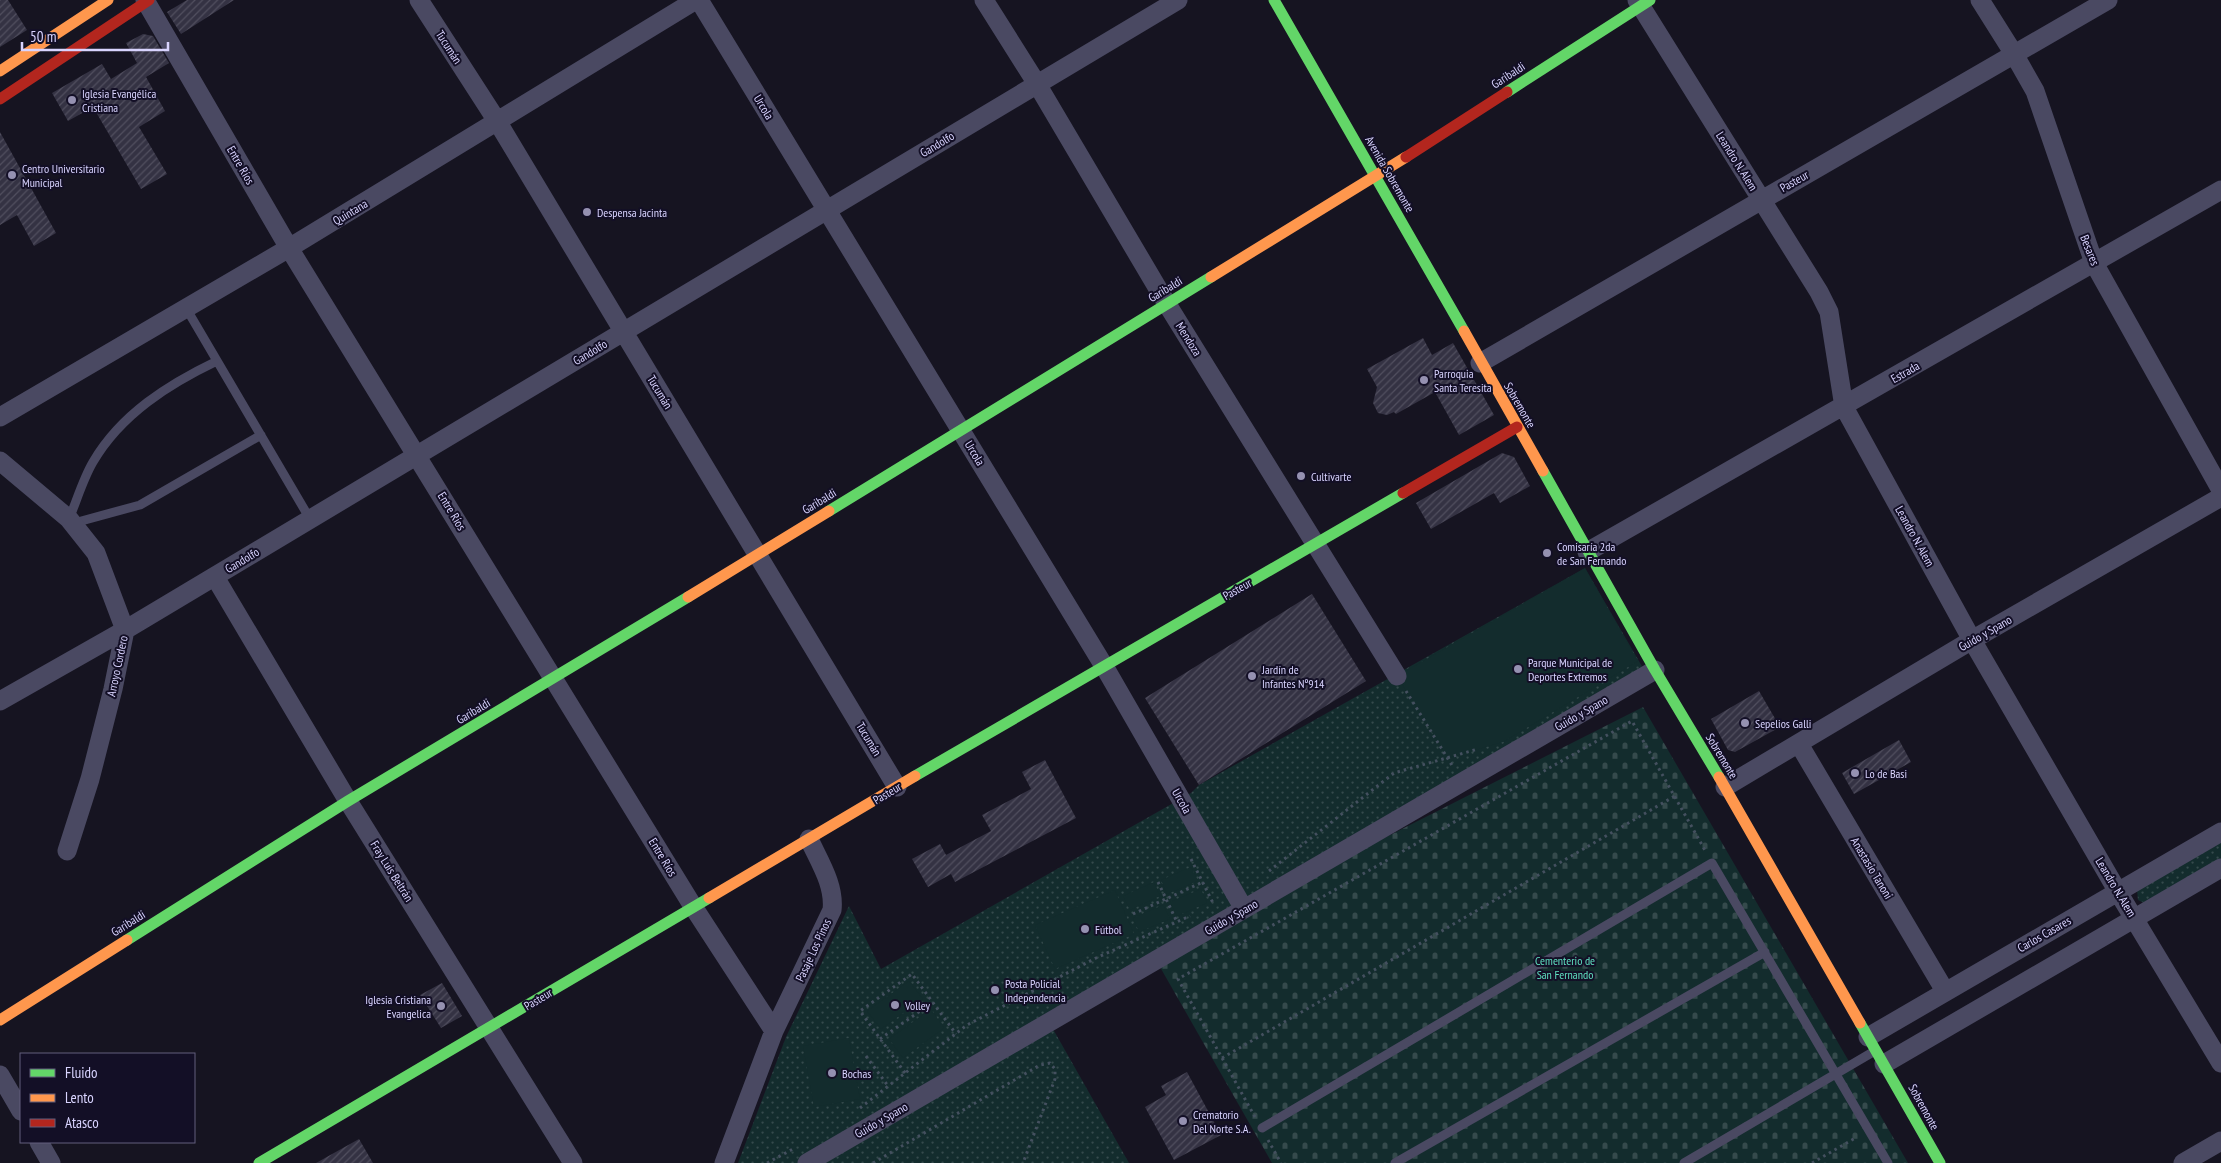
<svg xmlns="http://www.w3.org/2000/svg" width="2221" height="1163" font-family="'PT Sans Narrow',sans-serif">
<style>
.green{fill:url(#green-dots)}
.cemetery{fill:url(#cemetery-stones)}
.pitch{fill:#132c2d}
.building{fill:url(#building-hatch)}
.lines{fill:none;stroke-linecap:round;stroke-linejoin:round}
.path{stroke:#44505f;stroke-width:3;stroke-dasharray:2.5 4;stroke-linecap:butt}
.lane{stroke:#4a4962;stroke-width:9}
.street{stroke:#4a4962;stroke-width:19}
.fast{stroke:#63d668;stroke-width:11}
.slow{stroke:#ff974d;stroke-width:11}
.jam{stroke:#b3261e;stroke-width:11}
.poi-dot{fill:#9591b1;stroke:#130f26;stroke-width:2}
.labels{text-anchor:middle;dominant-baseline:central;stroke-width:4;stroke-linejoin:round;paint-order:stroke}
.street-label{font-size:12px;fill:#d9d4ff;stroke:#130f26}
.poi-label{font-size:12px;fill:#d9d4ff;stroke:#130f26;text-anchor:start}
.park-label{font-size:12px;fill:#5fe0c0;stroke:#130f26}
</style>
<defs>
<pattern id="green-dots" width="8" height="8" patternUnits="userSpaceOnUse" patternTransform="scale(1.25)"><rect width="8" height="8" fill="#132c2d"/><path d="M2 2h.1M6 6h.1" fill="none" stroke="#354a4c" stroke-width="1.8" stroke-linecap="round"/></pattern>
<pattern id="cemetery-stones" width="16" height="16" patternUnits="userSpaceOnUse" patternTransform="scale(1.25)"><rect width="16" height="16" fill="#132c2d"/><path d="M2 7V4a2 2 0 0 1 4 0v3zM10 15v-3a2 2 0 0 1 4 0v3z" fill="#354a4c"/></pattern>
<pattern id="building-hatch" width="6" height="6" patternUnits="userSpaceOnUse" patternTransform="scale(1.25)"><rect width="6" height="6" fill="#343243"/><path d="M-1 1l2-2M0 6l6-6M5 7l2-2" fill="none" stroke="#514f5f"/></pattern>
</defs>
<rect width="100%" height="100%" fill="#161421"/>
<path class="green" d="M1585,568L1647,675L1049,1022L1129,1163H738L786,1037L849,906L881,969L1191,793L1199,785Z
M2221,840V861L2144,903L2138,900L2137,890Z"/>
<path class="cemetery" d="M1643,707L1908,1163H1272L1156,960L1244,909Z"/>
<path class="pitch" d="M1585,568L1638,661L1503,742L1448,758L1397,676Z
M1191,867L1198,881L1167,894L1161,880Z
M1154,882L1160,896L1130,910L1123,896Z
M1201,889L1207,903L1177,916L1170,902Z
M1115,890L1134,934L1055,969L1035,925Z
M1163,905L1170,919L1139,932L1133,918Z
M909,981L923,999L881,1029L867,1011Z
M931,1009L944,1028L903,1058L889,1039Z
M849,1038L860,1099L814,1107L803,1046Z"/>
<path class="building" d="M0,0H8L27,30L0,47Z
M187,0H234L181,34L167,12Z
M143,34L153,36L169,63L146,77L165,111L139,127L167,174L141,189L93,107L68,121L52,93L102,64L111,79L137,63L126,43Z
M0,132L56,233L34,246L17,215L0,225Z
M1423,338L1432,355L1453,343L1494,415L1459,435L1435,392L1396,414L1394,412L1387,415L1378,413L1373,403L1377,387L1367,369Z
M1502,453L1514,457L1530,486L1500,503L1494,493L1431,529L1416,503Z
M1312,594L1366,681L1199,785L1145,698Z
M1759,691L1780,727L1735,752L1728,750L1711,719Z
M1899,740L1911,762L1854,794L1842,773Z
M1045,760L1076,818L955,882L951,874L928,887L912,859L940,844L946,855L991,831L982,815L1031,789L1022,772Z
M442,983L462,1016L441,1028L420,995Z
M1187,1072L1221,1135L1174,1160L1145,1107L1166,1095L1161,1086Z
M359,1139L373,1163H316Z"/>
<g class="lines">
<path class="path" d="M1406,691L1453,767
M1191,859L1214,905
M1269,871L1394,773L1478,749
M1158,882L1177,922
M1133,914L1203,882
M880,1039L933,1002
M866,1056L888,1086
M1222,1058L1675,796
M905,1073L860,1011L912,974L956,1034
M860,1108L967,1025L1096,958L1190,916
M1255,1117L1178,979L1632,721L1706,852
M1268,1140L1281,1163
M767,1163L793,1149
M873,1163L1040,1065L1050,1063L1055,1069V1079L1023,1163
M1812,1163L1857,1137"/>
<path class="lane" d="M186,308L310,519
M69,519C77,500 83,479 93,462C121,414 169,384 217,361
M74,523L140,505L261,435
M1262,1128L1712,863L1888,1163
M1395,1163L1765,952
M1684,1163L1873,1052"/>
<path class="street" d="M145,0L289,248L694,908L774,1031
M419,0L497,121L897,787
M699,0L1104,666L1244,909
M984,0L1037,84L1167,304L1397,676
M1637,0L1819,292L1829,312L1844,407L1972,640L2118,892L2221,1063
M1980,0L2014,54L2035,91L2094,263L2221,490
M1480,363L2108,0
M0,417L289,248L696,0
M0,461L69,519L96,553L125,630L113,689L90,779L67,851
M1587,552L2221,190
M215,577L348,801L573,1163
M0,701L125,630L1178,0
M1799,744L1945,991
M1725,787L1972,640L2221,497
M1868,1037L2221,832
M1884,1064L2221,868
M0,1075L21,1111
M39,1142L51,1163
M724,1163L774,1031L832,910C835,885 819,861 809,839
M807,1163L1655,670
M2183,1163L2221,1141"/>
<path class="fast" d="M1274,0L1464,331
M1507,92L1650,0
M1543,471L1655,670L1719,777
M829,511L1211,277
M915,776L1403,493
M127,940L348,801L688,597
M1860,1023L1940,1163
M259,1163L709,898"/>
<path class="slow" d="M0,71L108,0
M1211,277L1406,157
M1464,331L1543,471
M688,597L829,511
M1719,777L1860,1023
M709,898L915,776
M0,1020L127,940"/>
<path class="jam" d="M0,99L149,0
M1406,157L1507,92
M1403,493L1517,427"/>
</g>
<g class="poi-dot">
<circle cx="72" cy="100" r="5"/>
<circle cx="12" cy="175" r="5"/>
<circle cx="587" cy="212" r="5"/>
<circle cx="1424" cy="380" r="5"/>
<circle cx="1301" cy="476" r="5"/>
<circle cx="1547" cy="553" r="5"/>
<circle cx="1518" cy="669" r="5"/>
<circle cx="1252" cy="676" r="5"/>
<circle cx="1745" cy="723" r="5"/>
<circle cx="1855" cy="773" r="5"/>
<circle cx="1085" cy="929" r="5"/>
<circle cx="995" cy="990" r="5"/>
<circle cx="895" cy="1005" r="5"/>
<circle cx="441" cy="1006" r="5"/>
<circle cx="832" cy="1073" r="5"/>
<circle cx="1183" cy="1121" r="5"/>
</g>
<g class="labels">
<g class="street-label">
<text transform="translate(449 47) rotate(57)">Tucumán</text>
<text transform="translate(1508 75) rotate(-33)">Garibaldi</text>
<text transform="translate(764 107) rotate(59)">Urcola</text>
<text transform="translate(937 144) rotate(-31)">Gandolfo</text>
<text transform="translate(1737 161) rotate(58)">Leandro N. Alem</text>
<text transform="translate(241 165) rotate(60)">Entre Ríos</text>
<text transform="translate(1390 174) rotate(60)">Avenida Sobremonte</text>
<text transform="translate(1794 181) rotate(-30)">Pasteur</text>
<text transform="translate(350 212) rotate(-31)">Quintana</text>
<text transform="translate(2090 250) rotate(68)">Besares</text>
<text transform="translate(1165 289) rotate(-31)">Garibaldi</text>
<text transform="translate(1189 339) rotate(58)">Mendoza</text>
<text transform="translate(590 352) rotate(-31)">Gandolfo</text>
<text transform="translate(1905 372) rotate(-30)">Estrada</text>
<text transform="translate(660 392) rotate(59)">Tucumán</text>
<text transform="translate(1520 405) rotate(60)">Sobremonte</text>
<text transform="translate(975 453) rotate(59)">Urcola</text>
<text transform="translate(819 501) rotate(-31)">Garibaldi</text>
<text transform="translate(452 511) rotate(59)">Entre Ríos</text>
<text transform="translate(1915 536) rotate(61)">Leandro N. Alem</text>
<text transform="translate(242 560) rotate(-31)">Gandolfo</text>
<text transform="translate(1237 589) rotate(-30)">Pasteur</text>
<text transform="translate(1985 633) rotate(-30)">Guido y Spano</text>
<text transform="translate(117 666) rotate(-78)">Arroyo Cordero</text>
<text transform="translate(473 711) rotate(-31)">Garibaldi</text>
<text transform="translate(1581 713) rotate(-30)">Guido y Spano</text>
<text transform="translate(869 739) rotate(59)">Tucumán</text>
<text transform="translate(1722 756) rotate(59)">Sobremonte</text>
<text transform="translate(887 793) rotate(-31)">Pasteur</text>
<text transform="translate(1182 801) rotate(60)">Urcola</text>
<text transform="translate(663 857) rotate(59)">Entre Ríos</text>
<text transform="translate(1872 868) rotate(59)">Anastasio Tanoni</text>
<text transform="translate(392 871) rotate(58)">Fray Luis Beltrán</text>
<text transform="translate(2116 887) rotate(59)">Leandro N. Alem</text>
<text transform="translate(1231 917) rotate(-30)">Guido y Spano</text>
<text transform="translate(128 923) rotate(-32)">Garibaldi</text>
<text transform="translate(2044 934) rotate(-30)">Carlos Casares</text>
<text transform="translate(813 950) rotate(-65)">Pasaje Los Pinos</text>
<text transform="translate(538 999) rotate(-31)">Pasteur</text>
<text transform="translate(1924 1107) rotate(61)">Sobremonte</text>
<text transform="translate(881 1120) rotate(-30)">Guido y Spano</text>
</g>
<g class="poi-label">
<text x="82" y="93">Iglesia Evangélica<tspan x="82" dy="14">Cristiana</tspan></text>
<text x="22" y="168">Centro Universitario<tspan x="22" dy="14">Municipal</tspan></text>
<text x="597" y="212">Despensa Jacinta</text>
<text x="1434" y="373">Parroquia<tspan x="1434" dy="14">Santa Teresita</tspan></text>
<text x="1311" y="476">Cultivarte</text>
<text x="1557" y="546">Comisaría 2da<tspan x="1557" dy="14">de San Fernando</tspan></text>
<text x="1528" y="662">Parque Municipal de<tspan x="1528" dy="14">Deportes Extremos</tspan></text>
<text x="1262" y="669">Jardín de<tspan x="1262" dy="14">Infantes Nº914</tspan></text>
<text x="1755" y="723">Sepelios Galli</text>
<text x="1865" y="773">Lo de Basi</text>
<text x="1095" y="929">Fútbol</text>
<text x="1005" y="983">Posta Policial<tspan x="1005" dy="14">Independencia</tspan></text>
<text x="431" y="999" text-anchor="end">Iglesia Cristiana<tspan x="431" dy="14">Evangelica</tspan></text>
<text x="905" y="1005">Volley</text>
<text x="842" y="1073">Bochas</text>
<text x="1193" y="1114">Crematorio<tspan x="1193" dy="14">Del Norte S.A.</tspan></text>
</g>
<g class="park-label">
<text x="1565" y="960">Cementerio de<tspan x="1565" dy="14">San Fernando</tspan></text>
</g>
</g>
<rect x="20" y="1053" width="175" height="90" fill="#130f26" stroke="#625e7d"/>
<rect x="30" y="1069" width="25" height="8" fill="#63d668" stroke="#625e7d"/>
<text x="65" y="1078" font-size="15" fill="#d9d4ff">Fluido</text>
<rect x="30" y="1094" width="25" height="8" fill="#ff974d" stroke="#625e7d"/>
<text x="65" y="1103" font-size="15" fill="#d9d4ff">Lento</text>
<rect x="30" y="1119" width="25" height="8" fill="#b3261e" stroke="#625e7d"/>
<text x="65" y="1128" font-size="15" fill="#d9d4ff">Atasco</text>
<path d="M22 42v8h146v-8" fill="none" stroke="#d9d4ff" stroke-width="2.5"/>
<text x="30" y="42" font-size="15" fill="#d9d4ff" stroke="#130f26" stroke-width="4" paint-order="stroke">50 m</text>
</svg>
